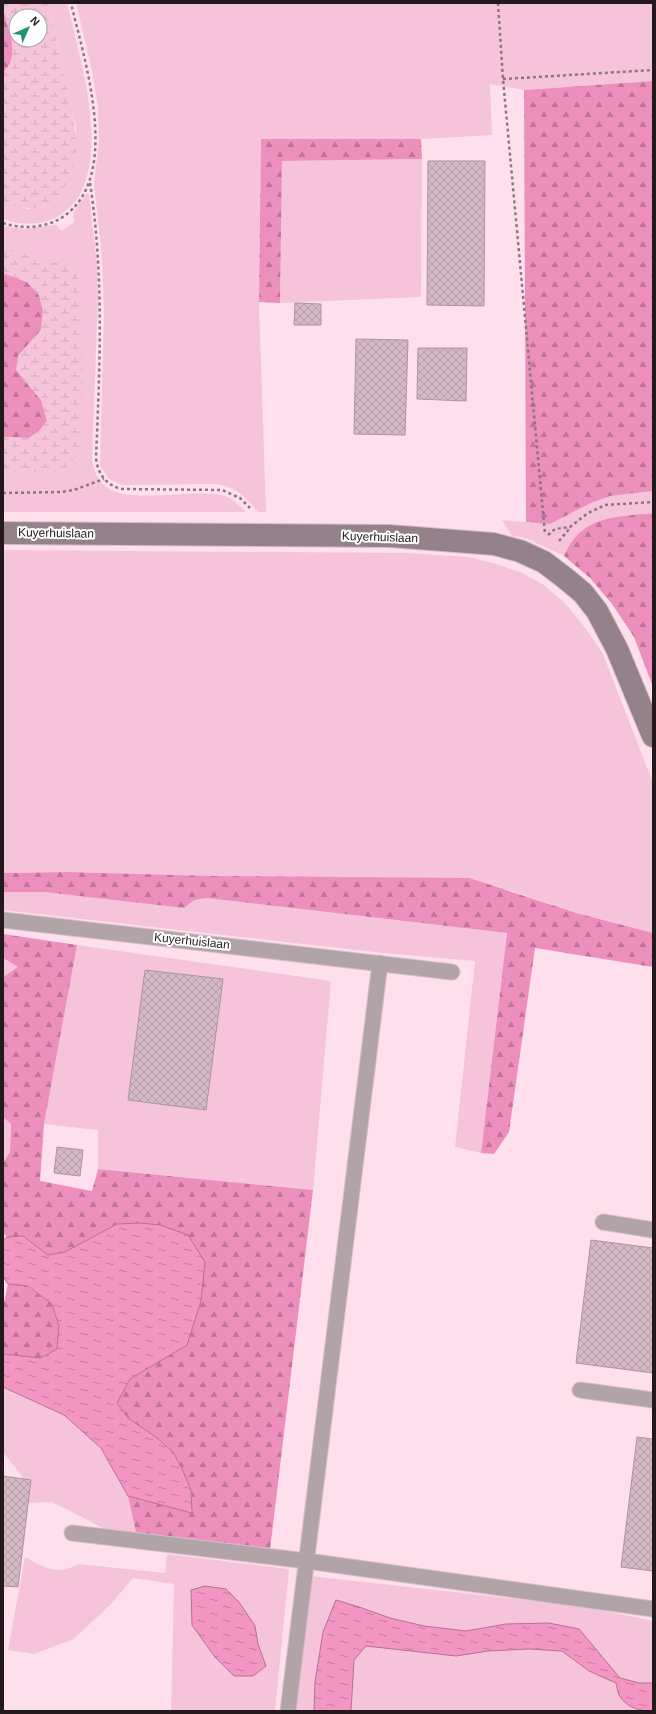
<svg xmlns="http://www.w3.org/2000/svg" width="656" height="1714" font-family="Helvetica,sans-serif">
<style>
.grass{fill:#f5c4da;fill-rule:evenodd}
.forest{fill:url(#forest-firs)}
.wetland{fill:url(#wetland-marsh);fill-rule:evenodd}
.water{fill:url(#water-ripples);stroke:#b57091}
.building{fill:url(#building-cross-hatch);stroke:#ae939f}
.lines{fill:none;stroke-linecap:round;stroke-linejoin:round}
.lane-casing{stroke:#d7bcc8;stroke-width:17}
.secondary-casing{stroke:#d7bcc8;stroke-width:24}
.path{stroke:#89767e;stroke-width:2.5;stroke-dasharray:3 3;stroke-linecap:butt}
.lane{stroke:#b0a4a9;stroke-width:15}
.secondary{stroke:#94828a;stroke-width:22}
.labels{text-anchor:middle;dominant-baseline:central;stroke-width:4;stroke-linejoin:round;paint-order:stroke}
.street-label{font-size:12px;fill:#23191d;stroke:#fff}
</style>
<defs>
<pattern id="forest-firs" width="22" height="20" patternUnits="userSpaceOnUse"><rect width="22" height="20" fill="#ed8fbc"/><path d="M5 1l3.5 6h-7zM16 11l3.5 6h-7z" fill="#c07498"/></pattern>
<pattern id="wetland-marsh" width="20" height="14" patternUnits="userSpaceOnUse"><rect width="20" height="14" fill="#f5c4da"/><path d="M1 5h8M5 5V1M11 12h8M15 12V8" fill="none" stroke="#d2a8bb"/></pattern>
<pattern id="water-ripples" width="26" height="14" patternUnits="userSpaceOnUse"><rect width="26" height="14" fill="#f396c3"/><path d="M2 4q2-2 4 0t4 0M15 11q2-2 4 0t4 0" fill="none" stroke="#c47a9e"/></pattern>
<pattern id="building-cross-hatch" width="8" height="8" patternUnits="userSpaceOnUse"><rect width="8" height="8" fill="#d4b8c4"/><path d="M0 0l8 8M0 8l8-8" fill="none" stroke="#b69ea8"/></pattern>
</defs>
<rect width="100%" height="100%" fill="#fee0ed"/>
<path class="grass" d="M48,3H67C80,58 109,149 77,199C74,204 68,208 64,212C48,226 22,226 3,219V202L28,209L45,205L64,186L75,158L76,127Z
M76,3H653V81L524,90L490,84L492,135L421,139H261L259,302L266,512H258C244,495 236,487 215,484L122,485L109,479L100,466L104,311L102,258L94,184L99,140L98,107L92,71Z
M422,159L421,297L280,303L282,161Z
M87,193L89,195L97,263L98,296L92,459C93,471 99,483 109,489C133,503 192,489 221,495C231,497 239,505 246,512H3V437L29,438L27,282L3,273V226L25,229L56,225L62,231L74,222L73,213Z
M653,491V513L610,518L567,548L564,556L525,538L512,536L502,520L550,524L591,503L610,496Z
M3,550L407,553L469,557L496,564L522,573L544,585L565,603L583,625L603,654L653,783V933L580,914L509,890L214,876L68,872L3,873Z
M3,892H45L194,900L206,898L507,933L481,1153L455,1147L475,961L383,953L3,910Z
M77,945L331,981L313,1190L98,1169V1130L44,1124Z
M3,958L18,967L3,977Z
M3,1117L11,1124L10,1152L3,1163Z
M3,1387L64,1415L101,1448L128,1496L136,1533L111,1532L52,1502L28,1503L30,1480L24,1479L3,1452Z
M167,1554L289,1569L275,1711H171L174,1584L133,1578L112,1603L74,1639L34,1654L8,1650L25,1557C44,1568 58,1576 78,1564L165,1573ZM239,1602L255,1626L258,1644L266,1666Z
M310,1576L581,1606L653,1621V1683H639L620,1678L579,1629L549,1623L506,1624L466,1631L424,1626L390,1618L359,1607L323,1632L315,1682L314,1711H294Z
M366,1646L456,1656L488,1651L529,1649L562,1651L589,1671L616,1683C620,1698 624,1706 640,1711H351L354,1660Z"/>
<path class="forest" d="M3,8C8,27 22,57 3,72Z
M653,81V491L610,496L591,503L550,524L526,522L524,90Z
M261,139H421L422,159L282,161L280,303L259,302Z
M3,273L27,282L39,295L43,310L41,330L18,356L24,380L41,400L47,421L40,430L29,438L3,437Z
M653,513V687L634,637L612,604L590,578L564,556C581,515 616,517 653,513Z
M68,872L214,876L469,878L580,914L653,933V967L535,948L509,1132L494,1154L481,1153L507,933L206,898L194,900L184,908L45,892H3V873Z
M3,934L77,945L44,1124L40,1181L92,1191L98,1169L313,1190L270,1550L136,1533L128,1496L192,1513L191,1490L182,1469L173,1452L157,1438L128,1418L117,1403L130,1379L187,1345L117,1224L65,1252L48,1255L23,1236L7,1237L3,1233V1163L10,1152L11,1124L3,1117V977L18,967L3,958Z
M8,1284L27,1286L52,1304L59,1326L57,1349L41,1358L3,1354V1307Z"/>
<path class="wetland" d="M3,3H48C53,28 59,52 65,77C73,117 89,166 55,198C40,212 20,209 3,202V72C25,55 3,25 3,3ZM16,16H40V40H16Z
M3,247C19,253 69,263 76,273C84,282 84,428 80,445C78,453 72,465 63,469C53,474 16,471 3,471V437L29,438L40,430L47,421L41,400L16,370L18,356L41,330L43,310L39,295L27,282L3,273Z"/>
<path class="water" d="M140,1223L160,1225L188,1235L205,1262L201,1301L187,1345L130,1379L117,1403L128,1418L157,1438L173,1452L182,1469L191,1490L192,1513L128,1496L101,1448L64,1415L3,1387V1354L41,1358L57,1349L59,1326L52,1304L28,1286L8,1284L3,1277V1240L7,1237L23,1236L48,1255L65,1252L117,1224Z
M205,1586L226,1589L239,1602L255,1626L258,1644L266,1666L253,1676H234L215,1657L192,1625L191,1590Z
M336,1600L359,1607L390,1618L424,1626L466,1631L506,1624L549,1623L579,1629L620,1678L639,1683H653V1711C641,1711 629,1709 621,1698C618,1695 617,1687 616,1683L589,1671L562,1651L529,1649L488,1651L456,1656L366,1646L354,1660L351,1711H314L315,1682L323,1632Z"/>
<path class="building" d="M428,161H485L484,306L427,305Z
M295,303L321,304V325H294Z
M356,339L408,340L405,435L354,434Z
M418,348H467L466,401L417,399Z
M145,970L223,979L206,1110L128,1100Z
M57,1147L83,1150L80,1176L54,1173Z
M591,1240L653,1248V1373L576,1363Z
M637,1437L653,1439V1571L621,1567Z
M3,1476L31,1480L18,1587L3,1586Z"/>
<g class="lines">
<g class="lane-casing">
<path id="lane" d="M3,920L452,972
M603,1222L653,1230
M580,1390L653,1400
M72,1533L307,1561L653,1609
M288,1711L380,963"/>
</g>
<g class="secondary-casing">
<path id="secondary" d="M3,533L390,536L494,544L520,551L544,562L565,578L583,593L597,611L617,649L653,736"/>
</g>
<path class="path" d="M498,3L503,79L545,534
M503,79L653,70
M90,183C104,274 100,365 96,457C97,473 106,485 121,489L222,490L240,498L250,508
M3,223C24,230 49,228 67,214C121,171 84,59 71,3
M3,493L61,492L74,490L104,479
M548,535L555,529L570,527L588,513L605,505L653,502
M559,541L570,528"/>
<use href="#lane" class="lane"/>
<use href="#secondary" class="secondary"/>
</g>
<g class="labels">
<g class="street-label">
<text transform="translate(56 533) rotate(1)">Kuyerhuislaan</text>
<text transform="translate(380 537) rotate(2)">Kuyerhuislaan</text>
<text transform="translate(192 941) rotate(6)">Kuyerhuislaan</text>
</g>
</g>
<rect width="656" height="1714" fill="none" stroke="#23191d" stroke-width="8"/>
<g transform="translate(28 28) rotate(45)"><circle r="19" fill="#ffffff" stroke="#a7a3a5"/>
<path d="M0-3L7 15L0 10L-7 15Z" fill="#209273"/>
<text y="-6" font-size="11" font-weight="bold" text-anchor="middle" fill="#23191d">N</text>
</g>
</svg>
